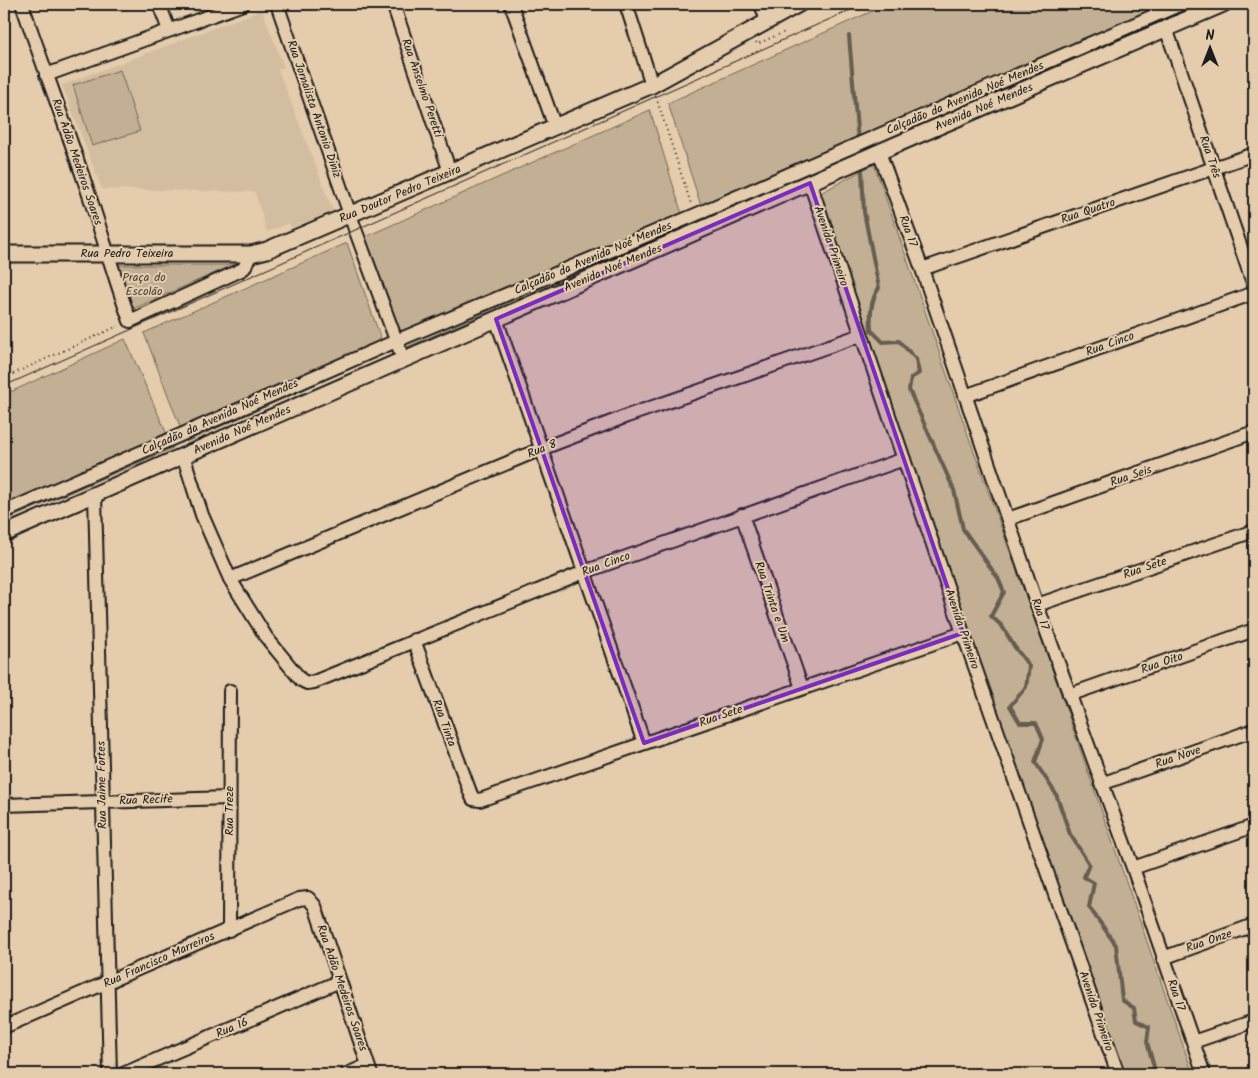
<svg xmlns="http://www.w3.org/2000/svg" width="1258" height="1078" font-family="Kalam,sans-serif">
<style>
.built{fill:#d3bda0}
.green{fill:#c3b094;stroke:#706658}
.lines{fill:none;stroke-linecap:round;stroke-linejoin:round}
.stream{stroke:#665d51;stroke-width:4}
.minor-casing{stroke:#1c1c1c;stroke-width:16}
.major-casing{stroke:#1c1c1c;stroke-width:19}
.path{stroke:#1c1c1c;stroke-width:2;stroke-dasharray:1 4;stroke-linecap:butt}
.minor{stroke:#e4ccac;stroke-width:12}
.major{stroke:#e4ccac;stroke-width:15}
.tram{stroke:#1c1c1c;stroke-width:1}
.marked{fill:#7b2cbf;fill-opacity:0.2;stroke:#7b2cbf;stroke-width:4;stroke-linejoin:round}
.labels{text-anchor:middle;dominant-baseline:central;stroke-width:4;stroke-linejoin:round;paint-order:stroke}
.street-label{font-size:12px;fill:#1c1c1c;stroke:#e4ccac}
.park-label{font-size:12px;fill:#46413a;stroke:#e4ccac}
</style>
<rect width="100%" height="100%" fill="#e4ccac"/>
<filter id="ink" filterUnits="userSpaceOnUse"><feTurbulence type="fractalNoise" baseFrequency=".02" numOctaves="2"/><feDisplacementMap in="SourceGraphic" scale="10" xChannelSelector="R" yChannelSelector="G"/><feConvolveMatrix kernelMatrix="1 2 1 2 8 2 1 2 1" color-interpolation-filters="sRGB"/></filter>
<g filter="url(#ink)">
<path class="built" d="M262,10L284,67L278,69L333,211L291,228L289,223L267,232L255,192L102,189L62,85Z"/>
<path class="green" d="M888,4H1150L1156,19L704,215L668,103Z
M120,70L140,131L92,146L73,85Z
M650,110L685,224L405,348L365,237Z
M874,164L963,421L1062,697L1193,1074H1123L817,195Z
M347,243L386,353L186,442L144,333Z
M117,265H233L133,309Z
M125,339L173,448L4,521V395Z"/>
<g class="lines">
<path class="stream" d="M849,36L858,141
M862,171L864,212L879,288C870,300 870,316 871,330L883,342L899,341L916,359L919,373L911,378L909,390L954,490L963,529L998,578L1004,592L991,616L1002,626L1014,646L1029,666L1026,687L1010,706L1020,723H1036L1043,739L1035,762L1056,794L1070,834L1089,864L1084,877L1094,883L1089,907L1116,945L1122,1000L1134,1008L1136,1021L1149,1027L1147,1042L1156,1074"/>
<g class="minor-casing">
<path id="minor" d="M22,4C42,63 64,121 84,180C100,226 113,274 130,321L241,270L244,268L251,254
M159,4L169,30
M277,4L355,229L403,359
M393,4L450,172
M511,4L555,127
M626,4L652,85
M761,4L767,21
M1166,28L1254,286
M46,75L243,4
M879,152L922,269L1037,605L1133,868L1204,1074
M810,183L963,633L1118,1074
M922,269L1254,154
M496,319L644,743
M965,396L1254,293
M183,455L202,515L230,579L266,637L301,680L307,683L314,682L584,572L904,459
M95,496L110,1074
M4,512L396,341L695,215L1181,4
M742,515L802,688
M1008,519L1254,432
M230,579L541,449L627,416L861,335
M1037,605L1254,531
M414,640L470,792L473,799L480,800L963,633
M1069,695L1254,630
M1101,784L1254,730
M4,805L229,798
M1133,868L1254,826
M229,930L230,691
M1163,958L1254,925
M4,1027L299,899L308,898L315,906L371,1074
M1193,1042L1254,1021
M123,1074L340,981
M347,1074L368,1065"/>
</g>
<g class="major-casing">
<path id="major" d="M4,254H251L267,250L652,85L799,4
M4,534L879,152L1223,4"/>
</g>
<path class="path" d="M756,42L757,44L787,31
M656,97L691,204
M4,378L118,326"/>
<use href="#minor" class="minor"/>
<use href="#major" class="major"/>
<path class="tram" d="M4,386L864,4"/>
</g>
</g>
<path class="marked" d="M810,183L963,633L644,743L496,319Z"/>
<g class="labels">
<g class="street-label">
<text transform="translate(422 88) rotate(71)">Rua Anselmo Peretti</text>
<text transform="translate(965 98) rotate(-23)">Calçadão da Avenida Noé Mendes</text>
<text transform="translate(984 107) rotate(-23)">Avenida Noé Mendes</text>
<text transform="translate(314 109) rotate(71)">Rua Jornalista Antonio Diniz</text>
<text transform="translate(1210 157) rotate(71)">Rua Três</text>
<text transform="translate(77 162) rotate(71)">Rua Adão Medeiros Soares</text>
<text transform="translate(400 194) rotate(-23)">Rua Doutor Pedro Teixeira</text>
<text transform="translate(1088 211) rotate(-19)">Rua Quatro</text>
<text transform="translate(908 231) rotate(70)">Rua 17</text>
<text transform="translate(831 246) rotate(71)">Avenida Primeiro</text>
<text x="127" y="253">Rua Pedro Teixeira</text>
<text transform="translate(593 258) rotate(-23)">Calçadão da Avenida Noé Mendes</text>
<text transform="translate(613 268) rotate(-23)">Avenida Noé Mendes</text>
<text transform="translate(1110 344) rotate(-20)">Rua Cinco</text>
<text transform="translate(220 417) rotate(-24)">Calçadão da Avenida Noé Mendes</text>
<text transform="translate(242 430) rotate(-24)">Avenida Noé Mendes</text>
<text transform="translate(542 449) rotate(-22)">Rua 8</text>
<text transform="translate(1131 476) rotate(-19)">Rua Seis</text>
<text transform="translate(606 564) rotate(-20)">Rua Cinco</text>
<text transform="translate(1145 568) rotate(-19)">Rua Sete</text>
<text transform="translate(772 602) rotate(71)">Rua Trinta e Um</text>
<text transform="translate(1040 614) rotate(71)">Rua 17</text>
<text transform="translate(962 629) rotate(71)">Avenida Primeiro</text>
<text transform="translate(1162 663) rotate(-19)">Rua Oito</text>
<text transform="translate(721 716) rotate(-19)">Rua Sete</text>
<text transform="translate(444 723) rotate(70)">Rua Tinta</text>
<text transform="translate(1178 757) rotate(-19)">Rua Nove</text>
<text transform="translate(102 785) rotate(-91)">Rua Jaime Fortes</text>
<text transform="translate(146 800) rotate(-2)">Rua Recife</text>
<text transform="translate(229 811) rotate(-90)">Rua Treze</text>
<text transform="translate(1209 941) rotate(-19)">Rua Onze</text>
<text transform="translate(159 960) rotate(-24)">Rua Francisco Marreiros</text>
<text transform="translate(342 988) rotate(71)">Rua Adão Medeiros Soares</text>
<text transform="translate(1176 995) rotate(71)">Rua 17</text>
<text transform="translate(1096 1011) rotate(71)">Avenida Primeiro</text>
<text transform="translate(232 1028) rotate(-23)">Rua 16</text>
</g>
<g class="park-label">
<text x="144" y="277">Praça do<tspan x="144" dy="14">Escolão</tspan></text>
</g>
</g>
<rect width="1258" height="1078" fill="none" stroke="#e4ccac" stroke-width="20"/>
<rect x="10" y="10" width="1238" height="1058" fill="none" stroke="#1c1c1c" stroke-width="2" filter="url(#ink)"/>
<g transform="translate(1210 48)" stroke="#e4ccac" stroke-width="4" paint-order="stroke">
<path d="M0-4L9 19L0 12L-9 19Z" fill="#1c1c1c"/>
<text y="-8" font-size="14" font-weight="bold" text-anchor="middle" fill="#1c1c1c">N</text>
</g>
</svg>
